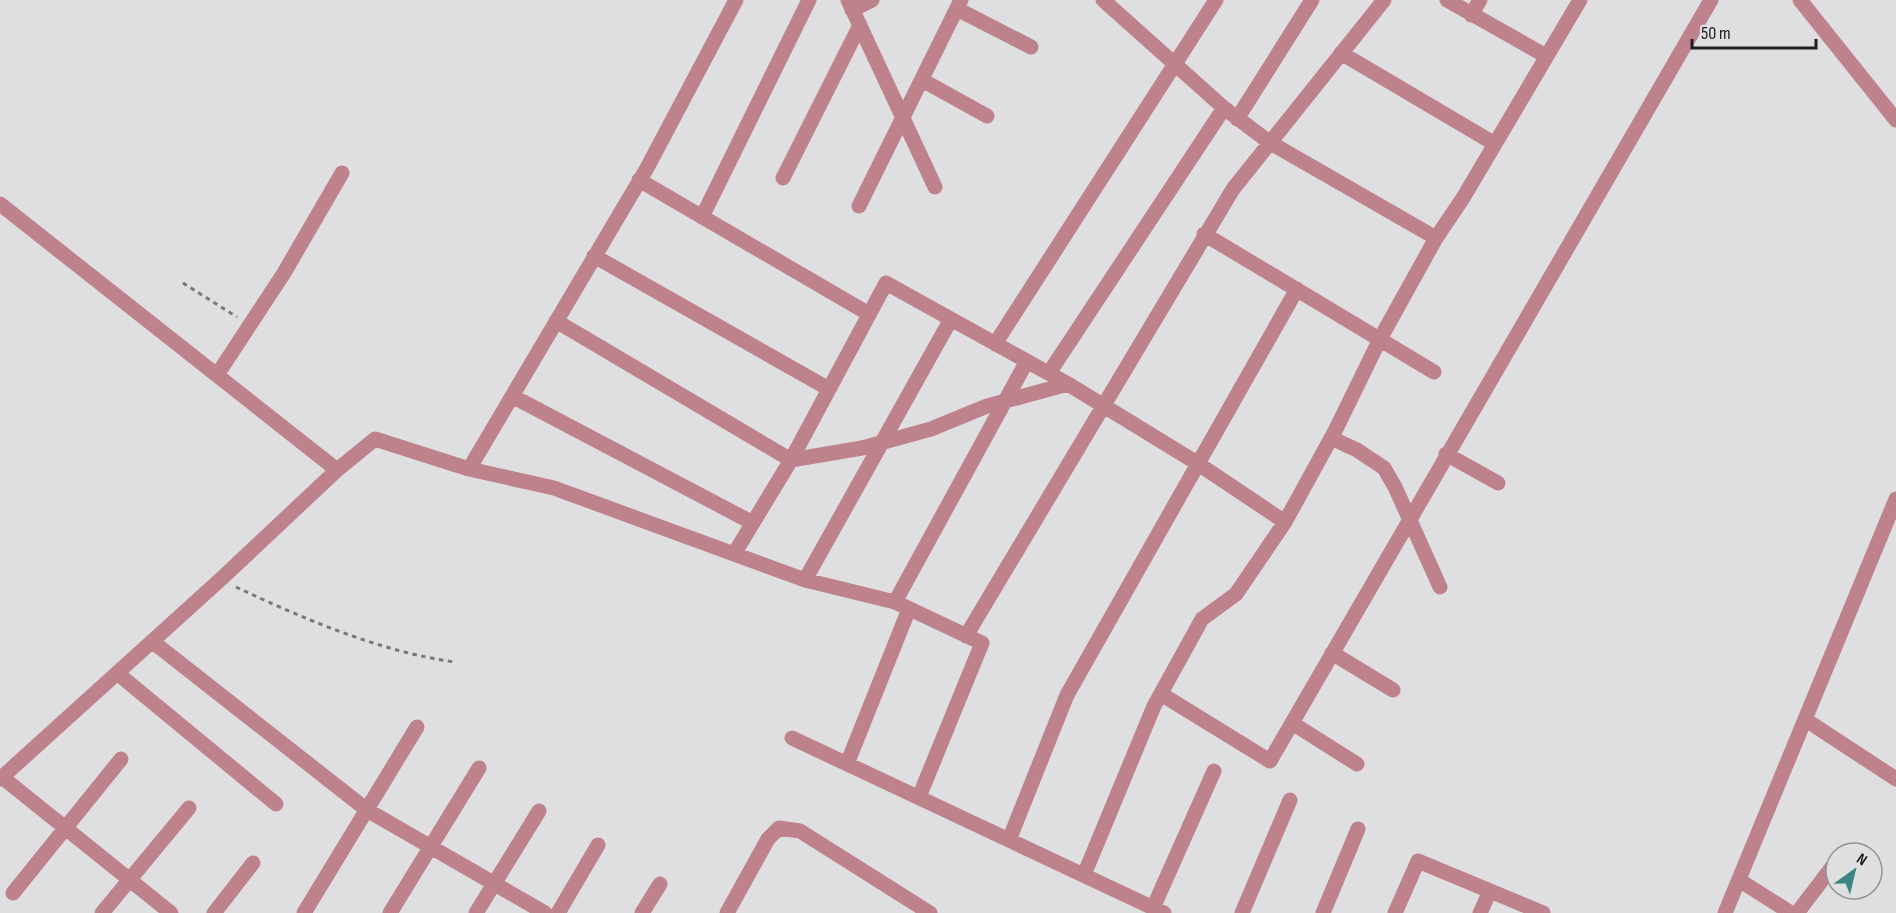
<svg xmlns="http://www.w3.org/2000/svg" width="1896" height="913" font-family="'Sofia Sans Condensed',sans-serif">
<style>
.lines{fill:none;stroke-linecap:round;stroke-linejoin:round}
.path{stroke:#79797a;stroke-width:3;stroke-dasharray:4.5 4.5;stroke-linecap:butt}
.minor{stroke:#be828c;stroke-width:15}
</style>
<rect width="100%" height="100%" fill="#dfdfe1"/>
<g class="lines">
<path class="path" d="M183,283L237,317
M236,587C304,619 381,652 455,662"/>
<path class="minor" d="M848,0L935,187
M1103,0L1224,108L1269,142L1436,238
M1447,0L1546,56
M1800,0L1896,120
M957,9L1031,47
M852,10L872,0
M1471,15L1480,0
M1341,53L1495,144
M922,80L987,116
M1237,119L1312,0
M783,178L860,25
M639,180L869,314
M0,204L337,470
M859,206L961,0
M702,217L809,0
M1204,234L1434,372
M594,256L829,389
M556,321L791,460L862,448L931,429L987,406L1068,384
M995,344L1216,0
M1049,373L1224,108
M217,375L284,273L342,173
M512,396L753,523
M1331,438L1357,450L1384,468L1395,487L1440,587
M1446,454L1498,483
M469,469L647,168L736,0
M734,554L791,460L886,283L1068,384L1197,463L1285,522
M805,580L951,319
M895,602L1027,361
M966,636L1233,189L1384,0
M153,642L367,810L545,913
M1332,653L1393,690
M117,673L276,804
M1161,694L1270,761L1711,0
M1806,720L1896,779
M1292,723L1357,764
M792,738L1164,913
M847,764L909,609
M2,777L171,913
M0,779L221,579L337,470L375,439L469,469L554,488L805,580L895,602L982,643L919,797
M1009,840L1067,695L1297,289
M1084,875L1154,706L1202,619L1236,594L1285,522L1335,431L1380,339L1436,238L1463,198L1580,0
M1739,880L1791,913
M13,893L121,759
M1153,908L1214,771
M102,913L189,808
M214,913L253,863
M304,913L417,727
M390,913L479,768
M476,913L539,811
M558,913L598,845
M642,913L660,884
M727,913L768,839L779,828L800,831L930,913
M1242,913L1290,800
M1323,913L1358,829
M1395,913L1418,861L1543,913
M1480,913L1490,891
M1725,913L1896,499
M1797,913L1836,862"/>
</g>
<g transform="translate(1854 871) rotate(34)"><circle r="28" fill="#dfdfe1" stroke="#939394" stroke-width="1.5"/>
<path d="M0-4.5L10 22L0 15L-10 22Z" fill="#3d8585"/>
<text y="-9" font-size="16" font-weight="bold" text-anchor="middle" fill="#202021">N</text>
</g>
<path d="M1692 39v9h124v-9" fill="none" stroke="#202021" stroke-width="3"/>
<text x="1701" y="39" font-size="18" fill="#202021" stroke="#dfdfe1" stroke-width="4.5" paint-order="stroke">50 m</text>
</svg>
